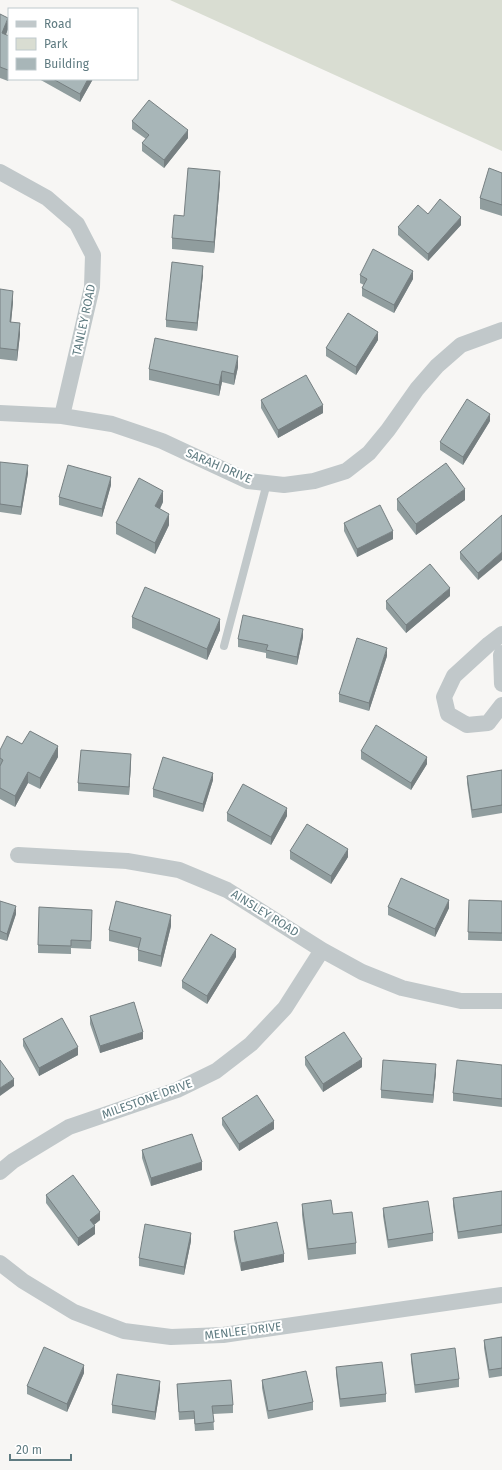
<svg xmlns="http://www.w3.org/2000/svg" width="502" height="1470" font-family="'Fira Sans',sans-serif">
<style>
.green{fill:#d9ddd2}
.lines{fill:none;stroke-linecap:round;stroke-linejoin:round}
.service{stroke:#c1c8ca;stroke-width:8}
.minor{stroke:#c1c8ca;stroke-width:16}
.wall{fill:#909d9e}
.shaded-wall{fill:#767f81}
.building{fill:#a8b6b8;stroke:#767f81}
.labels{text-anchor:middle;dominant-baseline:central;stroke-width:4;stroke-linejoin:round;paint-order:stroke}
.street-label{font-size:12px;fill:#5f7b81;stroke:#fff}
</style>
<rect width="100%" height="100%" fill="#f7f6f4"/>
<path class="green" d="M170,0H502V151Z"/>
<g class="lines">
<path class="service" d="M224,646L267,483"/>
<path class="minor" d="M0,172L47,198L77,224L93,255L92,287L62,416
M0,413L62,416L112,424L162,441L248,481L284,485L314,481L346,471L369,453L388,430L417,389L437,366L461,345L502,330
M502,634L489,644L454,676L444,697L448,714L467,725L488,723L502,705
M502,653L501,655L502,684
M18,855L127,861L179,870L227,890L322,950L362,972L402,988L461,1001H502
M0,1172L13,1161L69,1127L177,1090L216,1071L251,1044L285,1008L322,950
M0,1263L23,1281L74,1312L124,1331L171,1337L223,1335L502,1295"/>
</g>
<path class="wall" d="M0,14L8,29L6,35L9,36L8,81L0,78Z
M39,79H93L80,102Z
M132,121L188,138L164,168L142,151V143L146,139L132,129Z
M502,173V216L480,209V198Z
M220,182L214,253L172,249V238L184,216Z
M428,214L461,225L428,261L398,235V227Z
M203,274L197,331L166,327V320Z
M360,275L413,279L394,313L362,296V288L364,285L360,283Z
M0,289L13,302L11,322L20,334L17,361L0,359Z
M378,340L356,375L326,356V348Z
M238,367L234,385L222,382L219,396L149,380V369Z
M261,400L323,413L278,438L261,408Z
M490,421L463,465L440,450V442Z
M0,462L28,473L21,515L0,512Z
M111,485L102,517L59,505V497Z
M397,499L465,500L416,535L397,510Z
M163,502L160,509L169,525L155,554L116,534V523Z
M502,515L478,580L460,559V552Z
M344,523L393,539L357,557L344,531Z
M450,596L406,633L386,609V601Z
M132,617L220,630L207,660L132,628Z
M303,637L297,665L266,658V653L238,647V639Z
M387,656L369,711L339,702V694Z
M22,744L58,757L40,789L28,783L15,807L0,799V750Z
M361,751L427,764L411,790L361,759Z
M131,762L129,795L78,791V783Z
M502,770V813L472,818L467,783V776Z
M213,780L203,812L153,797V789Z
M227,813L287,816L271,845L227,821Z
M290,851L348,857L331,884L290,859Z
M469,900L502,901V941L468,940Z
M0,901L16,914L7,941L0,939Z
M388,907L449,908L435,937L388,915Z
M92,918L91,949L71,948V954L38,953V945Z
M171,926L161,967L138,961V948L109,941V930Z
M236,957L207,1004L182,988V981Z
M90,1016L143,1039L100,1053L90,1024Z
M23,1039L78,1055L39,1076L23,1046Z
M305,1057L362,1067L323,1092L305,1065Z
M502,1065V1107L453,1101V1093Z
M436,1072L433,1103L381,1098V1090Z
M222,1118L274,1129L239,1151L222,1125Z
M142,1150L202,1170L151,1186L142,1158Z
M502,1191V1233L458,1239L453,1206V1198Z
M46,1195L100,1220L94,1225L95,1234L78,1246L46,1203Z
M302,1204L333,1214L356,1243V1254L308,1260L302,1215Z
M383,1208L433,1233V1241L388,1248L383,1216Z
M234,1231L284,1262L241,1271L234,1239Z
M191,1241L184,1275L139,1266V1258Z
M502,1337V1376L489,1378L484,1348V1340Z
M411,1354L459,1379V1387L415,1393L411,1361Z
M336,1367L386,1394V1402L340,1407L336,1374Z
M84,1373L67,1412L27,1394V1386Z
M262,1380L313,1402V1410L268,1419L262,1388Z
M177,1384L233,1405V1413L213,1414L214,1430L195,1431L194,1419L179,1420Z
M160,1389L155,1420L112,1413V1405Z"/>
<path class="shaded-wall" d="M8,18V29L2,44V33Z
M9,67V78L8,81V70Z
M88,79H93L80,102V94Z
M188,130V138L164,168V160Z
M220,171V182L214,253V242Z
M461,217V225L428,261V254Z
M203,266V274L197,331V323Z
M413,271V279L394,313V305Z
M13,291V302L10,333V322Z
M20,323V334L17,361V350Z
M378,332V340L356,375V367Z
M238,356V367L234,385V374Z
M222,371V382L219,396V385Z
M323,405V413L278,438V430Z
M490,414V421L463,465V457Z
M28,465V473L21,515V507Z
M111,477V485L102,517V509Z
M465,489V500L416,535V524Z
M163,491V502L155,518V506Z
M169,514V525L155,554V543Z
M393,531V539L357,557V549Z
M502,552V560L478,580V573Z
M450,588V596L406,633V625Z
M220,619V630L207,660V649Z
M303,629V637L297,665V657Z
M387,648V656L369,711V703Z
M58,746V757L40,789V778Z
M131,754V762L129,795V787Z
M427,757V764L411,790V783Z
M28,772V783L15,807V796Z
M213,773V780L203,812V804Z
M287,808V816L271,845V837Z
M348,849V857L331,884V876Z
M449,900V908L435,937V929Z
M16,906V914L7,941V934Z
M171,915V926L161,967V956Z
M236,949V957L207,1004V996Z
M143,1032V1039L100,1053V1046Z
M78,1047V1055L39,1076V1068Z
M362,1059V1067L323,1092V1084Z
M436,1064V1072L433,1103V1095Z
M14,1079V1086L0,1096V1088Z
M274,1121V1129L239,1151V1144Z
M202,1162V1170L151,1186V1178Z
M100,1212V1220L90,1228V1220Z
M95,1226V1234L78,1246V1238Z
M191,1233V1241L184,1275V1267Z
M284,1254V1262L241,1271V1263Z
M84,1365V1373L67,1412V1404Z
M160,1381V1389L155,1420V1412Z"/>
<path class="building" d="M0,14L8,18L2,33L9,36V67L8,70L0,67Z
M53,79H88L80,94Z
M149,100L188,130L164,160L142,143L149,135L132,121Z
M188,168L220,171L214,242L172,238L174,215L184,216Z
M489,168L502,173V205L480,198Z
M440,199L461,217L428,254L398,227L418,205L428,214Z
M373,249L413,271L394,305L362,288L367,279L360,275Z
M172,262L203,266L197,323L166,320Z
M0,289L13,291L10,322L20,323L17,350L0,348Z
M348,313L378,332L356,367L326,348Z
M155,338L238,356L234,374L222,371L219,385L149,369Z
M306,375L323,405L278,430L261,400Z
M467,399L490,414L463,457L440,442Z
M0,462L28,465L21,507L0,504Z
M446,463L465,489L416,524L397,499Z
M68,465L111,477L102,509L59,497Z
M139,478L163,491L155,506L169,514L155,543L116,523Z
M380,505L393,531L357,549L344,523Z
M502,515V552L478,573L460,552Z
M430,564L450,588L406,625L386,601Z
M145,587L220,619L207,649L132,617Z
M243,615L303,629L297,657L266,650L268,645L238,639Z
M357,638L387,648L369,703L339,694Z
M376,725L427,757L411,783L361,751Z
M30,731L58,746L40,778L28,772L15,796L0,788V766L3,760L0,758V750L7,736L22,744Z
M81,750L131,754L129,787L78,783Z
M163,757L213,773L203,804L153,789Z
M502,770V805L472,810L467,776Z
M243,784L287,808L271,837L227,813Z
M307,824L348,849L331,876L290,851Z
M401,878L449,900L435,929L388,907Z
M469,900L502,901V933L468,932Z
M0,901L16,906L7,934L0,931Z
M116,901L171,915L161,956L138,950L141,938L109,930Z
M39,907L92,910L91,941L71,940V946L38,945Z
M211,934L236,949L207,996L182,981Z
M134,1002L143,1032L100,1046L90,1016Z
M62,1018L78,1047L39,1068L23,1039Z
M344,1032L362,1059L323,1084L305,1057Z
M0,1060L14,1079L0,1088Z
M383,1060L436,1064L433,1095L381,1090Z
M457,1060L502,1065V1099L453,1093Z
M257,1095L274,1121L239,1144L222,1118Z
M192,1134L202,1162L151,1178L142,1150Z
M73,1175L100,1212L90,1220L95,1226L78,1238L46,1195Z
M502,1191V1225L458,1232L453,1198Z
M331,1200L333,1214L352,1212L356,1243L308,1249L302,1204Z
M428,1201L433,1233L388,1240L383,1208Z
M277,1222L284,1254L241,1263L234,1231Z
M145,1224L191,1233L184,1267L139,1258Z
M502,1337V1368L489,1370L484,1340Z
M44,1347L84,1365L67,1404L27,1386Z
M455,1348L459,1379L415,1385L411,1354Z
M382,1362L386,1394L340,1399L336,1367Z
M306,1371L313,1402L268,1411L262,1380Z
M117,1374L160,1381L155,1412L112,1405Z
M231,1380L233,1405L212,1406L214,1422L195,1424L194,1411L179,1412L177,1384Z"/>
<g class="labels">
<g class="street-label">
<text transform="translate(84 320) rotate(-78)">TANLEY ROAD</text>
<text transform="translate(219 466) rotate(23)">SARAH DRIVE</text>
<text transform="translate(265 913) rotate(32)">AINSLEY ROAD</text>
<text transform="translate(147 1099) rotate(-20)">MILESTONE DRIVE</text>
<text transform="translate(243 1331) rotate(-7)">MENLEE DRIVE</text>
</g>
</g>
<rect x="8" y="8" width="130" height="72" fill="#ffffff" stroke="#bfcacd"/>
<rect x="16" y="21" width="20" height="6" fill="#c1c8ca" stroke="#bfcacd"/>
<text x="44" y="28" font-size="12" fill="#5f7b81">Road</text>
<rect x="16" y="38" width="20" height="12" fill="#d9ddd2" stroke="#bfcacd"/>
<text x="44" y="48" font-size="12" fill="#5f7b81">Park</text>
<rect x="16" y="58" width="20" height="12" fill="#a8b6b8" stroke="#bfcacd"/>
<text x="44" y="68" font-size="12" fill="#5f7b81">Building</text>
<path d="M10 1454v6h61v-6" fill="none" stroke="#5f7b81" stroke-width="2"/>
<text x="16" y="1454" font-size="12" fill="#5f7b81" stroke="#ffffff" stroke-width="3" paint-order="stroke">20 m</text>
</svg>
